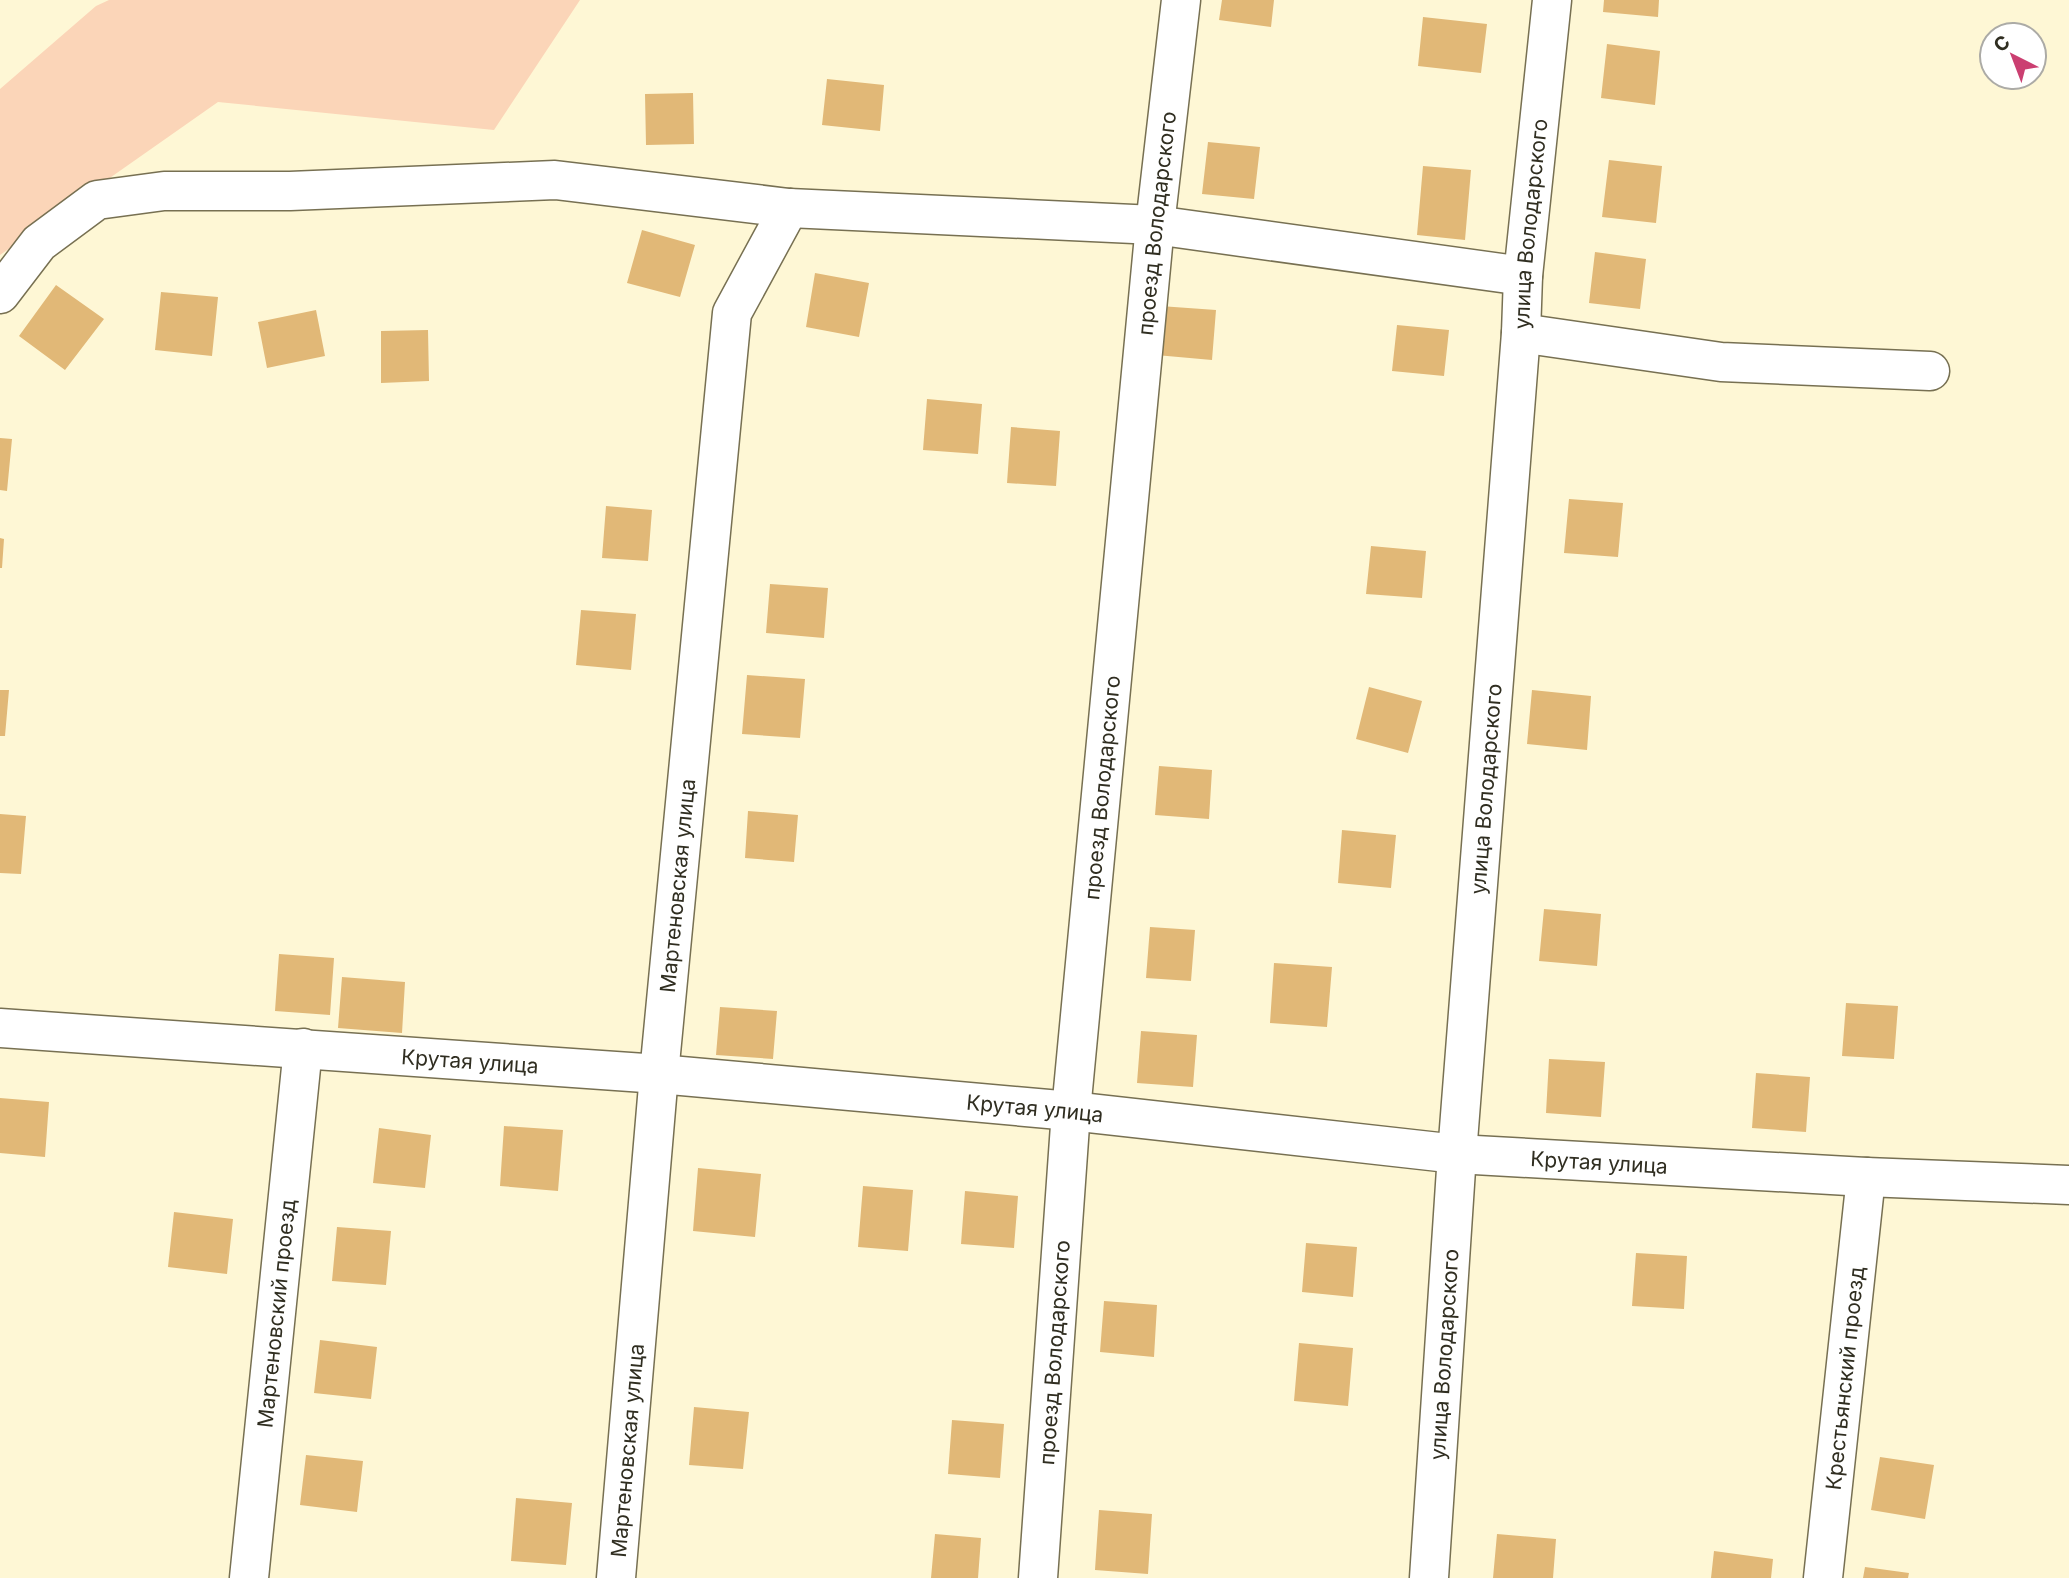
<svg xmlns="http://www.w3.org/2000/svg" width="2069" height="1578" font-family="Inter,sans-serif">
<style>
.green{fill:#fbd5b8}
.building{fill:#e1b877}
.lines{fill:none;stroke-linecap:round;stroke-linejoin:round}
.minor-casing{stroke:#777052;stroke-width:41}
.minor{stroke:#fff;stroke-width:38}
.labels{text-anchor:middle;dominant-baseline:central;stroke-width:6;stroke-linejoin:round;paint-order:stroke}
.street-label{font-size:21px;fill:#302e21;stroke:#fff}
</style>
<rect width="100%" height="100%" fill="#fef7d5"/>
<path class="green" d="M109,0H580L494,130L218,102L0,255V89L96,6Z"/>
<path class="building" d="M1222,0H1274L1271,27L1219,20Z
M1604,0H1659L1658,17L1603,12Z
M1423,17L1487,24L1481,73L1418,66Z
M1607,44L1660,51L1655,105L1601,98Z
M827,79L884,85L880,131L822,125Z
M693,93L694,144L646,145L645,94Z
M1208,142L1260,147L1254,199L1202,194Z
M1609,160L1662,166L1656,223L1602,217Z
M1423,166L1471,170L1465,240L1417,235Z
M642,230L695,245L680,297L627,283Z
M1595,252L1646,259L1640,309L1589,303Z
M815,273L869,283L859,337L806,327Z
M56,285L104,319L65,370L19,336Z
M161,292L218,297L212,356L155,350Z
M1160,306L1216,310L1212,360L1156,355Z
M316,310L325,356L267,368L258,322Z
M1397,325L1449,330L1444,376L1392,371Z
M428,330L429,381L381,383V331Z
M927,399L982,404L978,454L923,450Z
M1011,427L1060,431L1056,486L1007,483Z
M0,438L12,439L7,491L0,490Z
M1569,499L1623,503L1618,557L1564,553Z
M606,506L652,510L648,561L602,558Z
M0,538L4,539L2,568H0Z
M1371,546L1426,551L1422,598L1366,594Z
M770,584L828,588L824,638L766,633Z
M581,610L636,614L631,670L576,665Z
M747,675L805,679L800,738L742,734Z
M1369,687L1422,701L1408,753L1356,739Z
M0,690H9L5,736H0Z
M1532,690L1591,696L1587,750L1527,744Z
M1159,766L1212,770L1209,819L1155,815Z
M748,811L798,815L794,862L745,858Z
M0,814L26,816L21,874L0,873Z
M1342,830L1396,835L1391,888L1338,883Z
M1544,909L1601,914L1597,966L1539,961Z
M1150,927L1195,930L1191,981L1146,978Z
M279,954L334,958L330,1015L275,1011Z
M1274,963L1332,967L1327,1027L1270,1023Z
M342,977L405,982L402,1033L338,1028Z
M1846,1003L1898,1006L1894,1059L1842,1056Z
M720,1007L777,1011L773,1059L716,1055Z
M1141,1031L1197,1035L1193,1087L1137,1083Z
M1549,1059L1605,1062L1601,1117L1546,1113Z
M1756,1073L1810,1077L1806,1132L1752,1128Z
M0,1098L49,1102L45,1157L0,1153Z
M504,1126L563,1130L558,1191L500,1186Z
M379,1128L431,1135L425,1188L373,1183Z
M698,1168L761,1174L755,1237L693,1231Z
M863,1186L913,1190L908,1251L858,1247Z
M965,1191L1018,1196L1014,1248L961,1244Z
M174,1212L233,1219L227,1274L168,1267Z
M337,1227L391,1231L386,1285L332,1281Z
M1306,1243L1357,1247L1353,1297L1302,1292Z
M1636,1253L1687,1256L1684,1309L1632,1306Z
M1104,1301L1157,1305L1154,1357L1100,1352Z
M320,1340L377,1347L371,1399L314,1393Z
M1299,1343L1353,1348L1348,1406L1294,1401Z
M694,1407L749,1412L743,1469L689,1465Z
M952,1420L1004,1424L1000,1478L948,1474Z
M306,1455L363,1461L357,1512L300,1505Z
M1880,1457L1934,1465L1925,1519L1871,1510Z
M516,1498L572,1503L566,1565L511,1561Z
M1099,1510L1152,1514L1148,1574L1095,1570Z
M935,1534L981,1538L978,1578H931Z
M1497,1534L1556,1539L1553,1578H1493Z
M1714,1551L1773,1559L1771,1578H1711Z
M1865,1567L1909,1573L1908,1578H1863Z"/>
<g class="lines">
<g class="minor-casing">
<g id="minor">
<path d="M0,294L39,243L97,200L164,191H290L555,180L789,208L1155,225L1523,276"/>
<path d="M1521,333L1721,362L1930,371"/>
<path id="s1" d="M0,1028L659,1074L1071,1111L1457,1154L1866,1177L2069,1185"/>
<path id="s2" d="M249,1578L303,1048"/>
<path id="s3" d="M616,1578L659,1074L732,313L789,208"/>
<path id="s4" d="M1038,1578L1071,1111L1155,225L1181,0"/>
<path id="s5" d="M1429,1578L1457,1154L1521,333L1523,276L1552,0"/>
<path id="s6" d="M1823,1578L1866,1177"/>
</g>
</g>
<use href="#minor" class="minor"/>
</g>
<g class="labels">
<g class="street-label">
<text stroke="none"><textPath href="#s5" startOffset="1358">улица Володарского</textPath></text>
<text stroke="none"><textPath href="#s4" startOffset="1360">проезд Володарского</textPath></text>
<text stroke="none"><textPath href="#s4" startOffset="793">проезд Володарского</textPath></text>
<text stroke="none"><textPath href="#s5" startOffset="791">улица Володарского</textPath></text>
<text stroke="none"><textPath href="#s3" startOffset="695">Мартеновская улица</textPath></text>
<text stroke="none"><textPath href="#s1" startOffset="471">Крутая улица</textPath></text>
<text stroke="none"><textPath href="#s1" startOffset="1038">Крутая улица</textPath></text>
<text stroke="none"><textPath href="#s1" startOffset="1605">Крутая улица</textPath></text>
<text stroke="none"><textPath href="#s2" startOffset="266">Мартеновский проезд</textPath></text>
<text stroke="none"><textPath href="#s4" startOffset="226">проезд Володарского</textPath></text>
<text stroke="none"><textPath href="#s5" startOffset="224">улица Володарского</textPath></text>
<text stroke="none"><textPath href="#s6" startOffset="201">Крестьянский проезд</textPath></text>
<text stroke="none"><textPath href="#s3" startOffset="128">Мартеновская улица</textPath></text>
</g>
</g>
<g transform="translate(2013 56) rotate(318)"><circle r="33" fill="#ffffff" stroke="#acaba6" stroke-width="2"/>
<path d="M0-5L12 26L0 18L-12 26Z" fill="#cb3f71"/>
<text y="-10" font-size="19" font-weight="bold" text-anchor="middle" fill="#302e21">С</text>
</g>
</svg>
